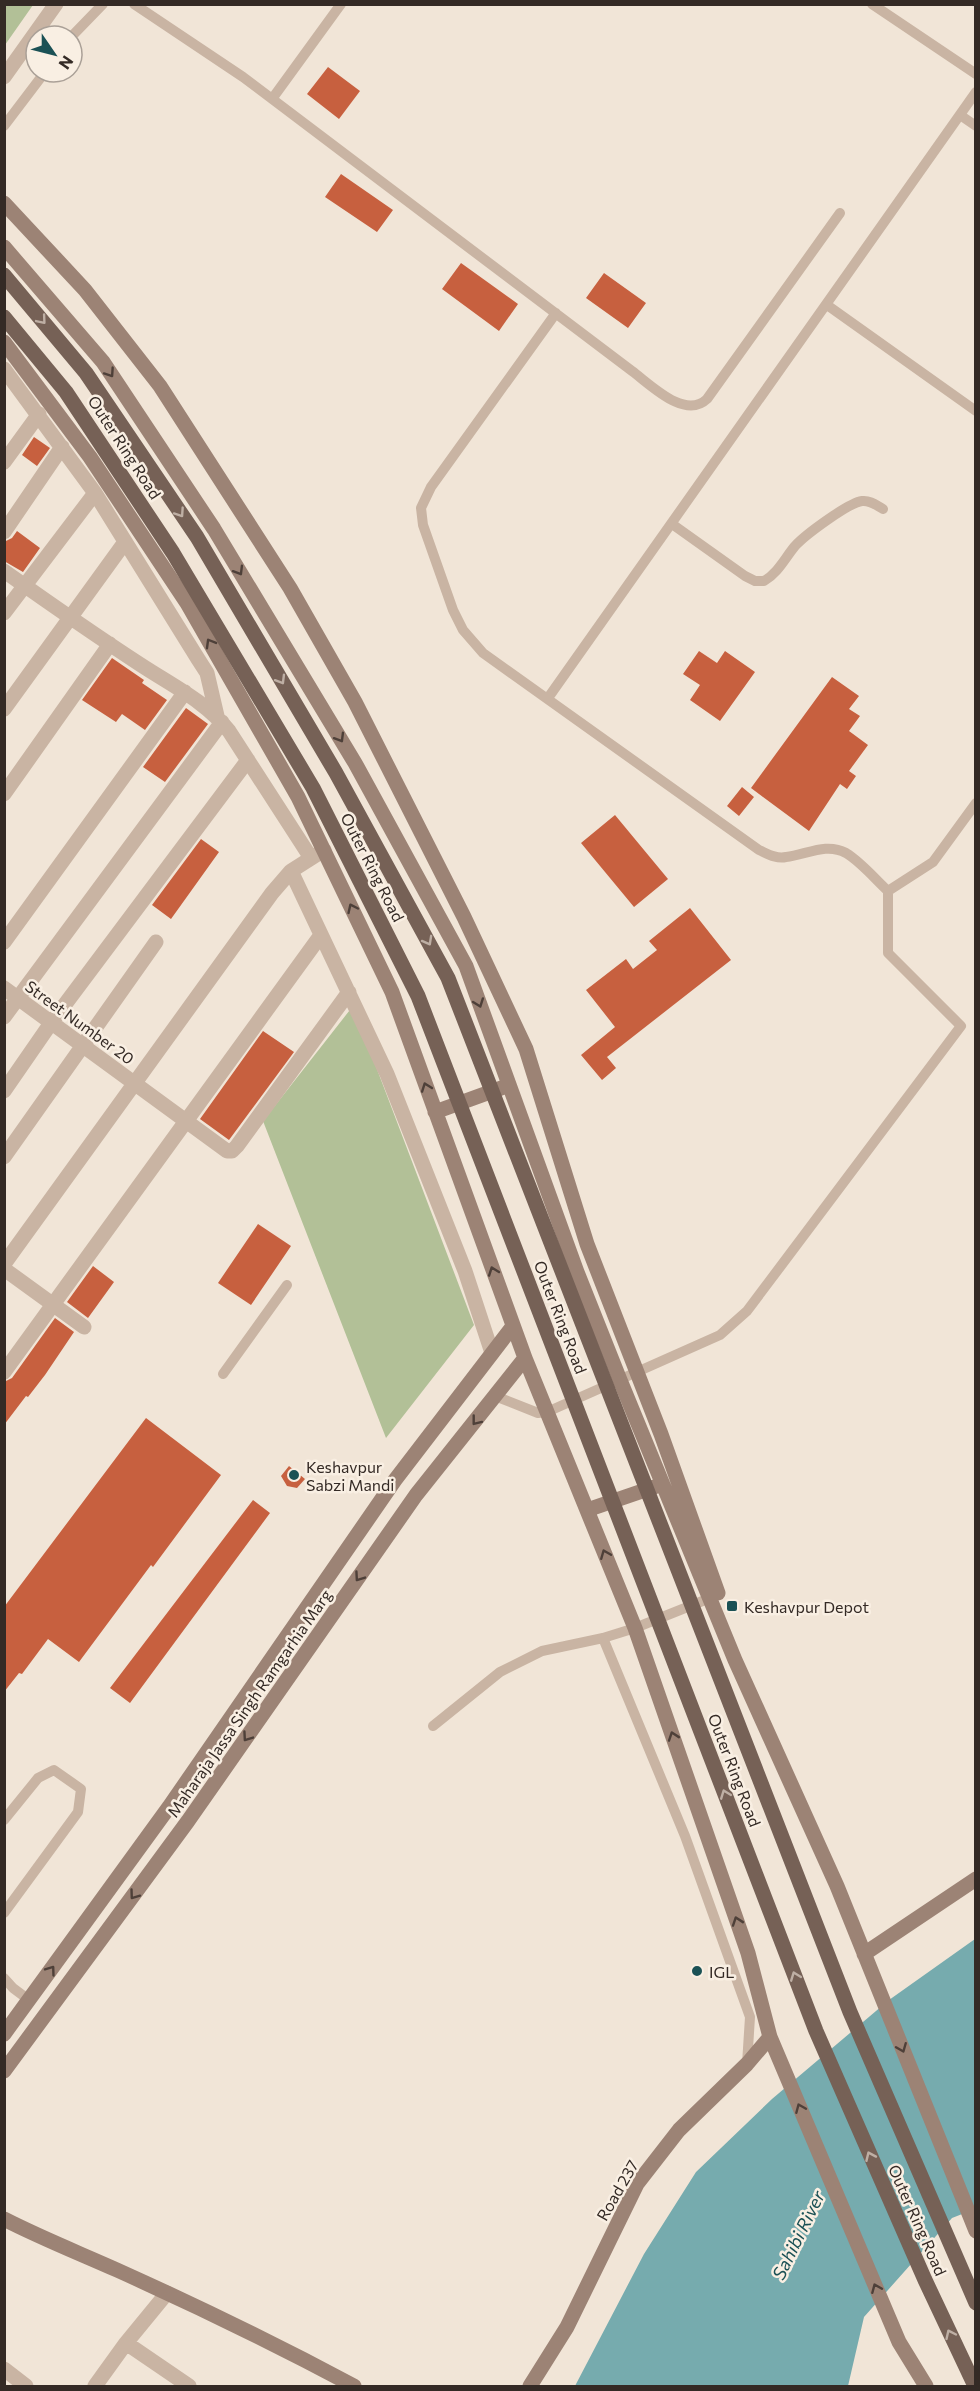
<svg xmlns="http://www.w3.org/2000/svg" width="980" height="2391" font-family="Commissioner,sans-serif">
<style>
.green{fill:#b2c097}
.water{fill:#76abae}
.building{fill:#c7603f}
.lines{fill:none;stroke-linecap:round;stroke-linejoin:round}
.lane{stroke:#c9b4a3;stroke-width:10}
.street{stroke:#c9b4a3;stroke-width:15}
.secondary{stroke:#9c8375;stroke-width:15}
.primary-bridge{stroke:#766156;stroke-width:15}
.oneway{stroke:#beafa4}
.oneway2{stroke:#4e4039}
.poi-dot{fill:#1b5155;stroke:#f9efe3;stroke-width:2}
.labels{text-anchor:middle;dominant-baseline:central;stroke-width:5;stroke-linejoin:round;paint-order:stroke}
.street-label{font-size:16px;fill:#342a25;stroke:#f9efe3}
.poi-label{font-size:16px;fill:#342a25;stroke:#f9efe3;text-anchor:start}
.water-label{font-size:18px;font-style:italic;fill:#1b5155;stroke:#f9efe3}
</style>
<rect width="100%" height="100%" fill="#f1e5d7"/>
<path class="green" d="M5,4L33,5L5,45L4,5Z
M353,1006L474,1325L386,1438L263,1121Z"/>
<path class="water" d="M975,1939V2209L952,2218L864,2317L848,2386H575L644,2254L696,2172L772,2099L889,2000Z"/>
<path class="building" d="M328,67L360,91L339,119L307,94Z
M341,174L393,210L377,232L325,197Z
M461,263L518,304L499,331L442,289Z
M604,273L646,303L628,328L586,298Z
M34,437L50,448L37,466L22,455Z
M17,531L40,548L23,572L4,561V542L12,538Z
M699,651L717,663L725,651L755,672L720,721L690,700L700,685L683,674Z
M112,658L144,680L142,683L167,700L145,730L122,714L116,722L82,700Z
M832,677L859,696L849,709L860,716L849,731L868,745L849,771L856,776L847,789L840,784L809,831L751,788Z
M186,708L208,724L165,782L143,767Z
M742,787L754,797L739,816L727,806Z
M615,815L668,879L634,907L581,843Z
M201,839L219,852L171,919L152,905Z
M690,908L731,960L607,1057L616,1068L602,1080L581,1055L615,1027L586,990L626,959L633,969L657,950L649,941Z
M263,1031L294,1052L229,1140L200,1119Z
M258,1224L291,1246L251,1305L218,1283Z
M93,1266L114,1282L88,1318L67,1302Z
M55,1318L74,1332L45,1375L28,1397L26,1396L4,1425V1382L12,1378Z
M146,1418L221,1475L153,1567L151,1565L79,1662L48,1639L22,1674L19,1673L4,1692V1607Z
M289,1466L305,1479L297,1488L287,1486L281,1476Z
M253,1500L270,1513L130,1703L110,1688Z"/>
<g class="lines">
<path class="lane" d="M134,4L243,77L632,371C651,385 685,420 707,399L840,213
M872,4L976,74
M72,36L103,4
M272,99L341,4
M960,115L976,126
M4,126L45,72
M827,305L976,411
M672,524L745,576L755,581H764C778,573 785,558 795,546C805,535 848,503 862,501C870,500 876,505 883,509
M548,698L976,92
M888,891L933,862L976,803
M223,1374L287,1285
M495,1396L538,1413L547,1412L720,1335L747,1311L961,1026L888,953V891C875,879 861,862 846,853C826,842 806,855 786,857C776,859 768,854 759,850L483,653L463,630L453,610L423,525L421,508L431,487L556,313
M710,1598L635,1628L603,1638L685,1836L750,2017L747,2064
M433,1726L500,1672L542,1651L603,1638
M4,1820L38,1778L54,1770L81,1789L78,1812L4,1913
M4,1978L13,1988L29,2000"/>
<path class="street" d="M4,77L56,4
M4,369L95,493L198,659L207,673L217,716
M4,462L39,414
M4,532L62,447
M4,571C49,603 95,635 141,665C173,686 205,701 229,731L311,858
M4,613L95,493
M4,709L125,542
M4,794L110,644
M291,871L387,1074L465,1271L492,1353
M4,942L185,692
M4,988L227,1151H232L237,1146L349,992
M4,1017L222,722
M4,1091L51,1023L248,760
M4,1157L156,942
M4,1264L272,893L291,871L324,850
M4,1269L84,1327
M4,1372L321,935
M126,2343L189,2386
M4,2369L26,2386
M95,2386L126,2343L167,2293"/>
<path class="secondary" d="M4,203L85,290L160,386L290,588L355,702L464,917L526,1049L587,1244L661,1434L718,1593
M4,247L103,362L214,529L355,763L466,966L577,1272L620,1380L735,1660L837,1886L976,2231
M4,342L90,457L187,603L298,797L392,992L525,1358L635,1628L748,1953L770,2037L899,2342L926,2386
M435,1112L504,1087
M587,1510L657,1486
M864,1954L976,1879
M4,2034L169,1807L395,1480L513,1326
M4,2071L188,1821L416,1495L525,1358
M4,2219C41,2238 79,2253 117,2270C197,2306 277,2345 354,2386
M530,2386L567,2327L637,2184L679,2130L747,2064L770,2037"/>
<path class="primary-bridge" d="M4,275L86,373L197,537L336,773L448,978L850,2012L976,2303
M4,317L66,392L173,553L313,788L418,996L816,2031L925,2280L975,2386"/>
</g>
<defs><path id="oneway-chevron" d="M-2-3.5L2.5 0L-2 3.5" fill="none" stroke-width="1.6" stroke-linecap="round" stroke-linejoin="round" transform="scale(1.5)"/></defs>
<g class="oneway">
<use href="#oneway-chevron" transform="translate(42 320) rotate(50)"/>
<use href="#oneway-chevron" transform="translate(180 513) rotate(56)"/>
<use href="#oneway-chevron" transform="translate(281 680) rotate(59)"/>
<use href="#oneway-chevron" transform="translate(428 941) rotate(61)"/>
<use href="#oneway-chevron" transform="translate(725 1794) rotate(-111)"/>
<use href="#oneway-chevron" transform="translate(795 1976) rotate(-111)"/>
<use href="#oneway-chevron" transform="translate(870 2156) rotate(-114)"/>
<use href="#oneway-chevron" transform="translate(950 2334) rotate(-115)"/>
</g>
<g class="oneway2">
<use href="#oneway-chevron" transform="translate(110 373) rotate(56)"/>
<use href="#oneway-chevron" transform="translate(239 571) rotate(59)"/>
<use href="#oneway-chevron" transform="translate(210 643) rotate(-120)"/>
<use href="#oneway-chevron" transform="translate(340 738) rotate(59)"/>
<use href="#oneway-chevron" transform="translate(352 908) rotate(-115)"/>
<use href="#oneway-chevron" transform="translate(479 1003) rotate(70)"/>
<use href="#oneway-chevron" transform="translate(426 1087) rotate(-110)"/>
<use href="#oneway-chevron" transform="translate(493 1271) rotate(-110)"/>
<use href="#oneway-chevron" transform="translate(476 1421) rotate(128)"/>
<use href="#oneway-chevron" transform="translate(605 1554) rotate(-112)"/>
<use href="#oneway-chevron" transform="translate(359 1577) rotate(125)"/>
<use href="#oneway-chevron" transform="translate(673 1736) rotate(-109)"/>
<use href="#oneway-chevron" transform="translate(247 1737) rotate(125)"/>
<use href="#oneway-chevron" transform="translate(134 1895) rotate(126)"/>
<use href="#oneway-chevron" transform="translate(737 1921) rotate(-109)"/>
<use href="#oneway-chevron" transform="translate(51 1970) rotate(-54)"/>
<use href="#oneway-chevron" transform="translate(902 2048) rotate(68)"/>
<use href="#oneway-chevron" transform="translate(800 2108) rotate(-113)"/>
<use href="#oneway-chevron" transform="translate(876 2288) rotate(-113)"/>
</g>
<g class="poi-dot">
<circle cx="294" cy="1475" r="6"/>
<rect x="726" y="1600" width="12" height="12" rx="3"/>
<circle cx="697" cy="1971" r="6"/>
</g>
<g class="labels">
<g class="street-label">
<text transform="translate(125 447) rotate(57)">Outer Ring Road</text>
<text transform="translate(373 867) rotate(63)">Outer Ring Road</text>
<text transform="translate(80 1022) rotate(36)">Street Number 20</text>
<text transform="translate(561 1317) rotate(69)">Outer Ring Road</text>
<text transform="translate(249 1703) rotate(-55)">Maharaja Jassa Singh Ramgarhia Marg</text>
<text transform="translate(735 1770) rotate(69)">Outer Ring Road</text>
<text transform="translate(617 2190) rotate(-60)">Road 237</text>
<text transform="translate(918 2220) rotate(66)">Outer Ring Road</text>
</g>
<g class="poi-label">
<text x="306" y="1466">Keshavpur<tspan x="306" dy="18">Sabzi Mandi</tspan></text>
<text x="744" y="1606">Keshavpur Depot</text>
<text x="709" y="1971">IGL</text>
</g>
<g class="water-label">
<text transform="translate(798 2235) rotate(-64)">Sahibi River</text>
</g>
</g>
<rect width="980" height="2391" fill="none" stroke="#342a25" stroke-width="12"/>
<g transform="translate(54 54) rotate(125)"><circle r="28" fill="#f9efe3" stroke="#aaa097" stroke-width="1.5"/>
<path d="M0-4.5L10 22L0 15L-10 22Z" fill="#1b5155"/>
<text y="-9" font-size="16" font-weight="bold" text-anchor="middle" fill="#342a25">N</text>
</g>
</svg>
